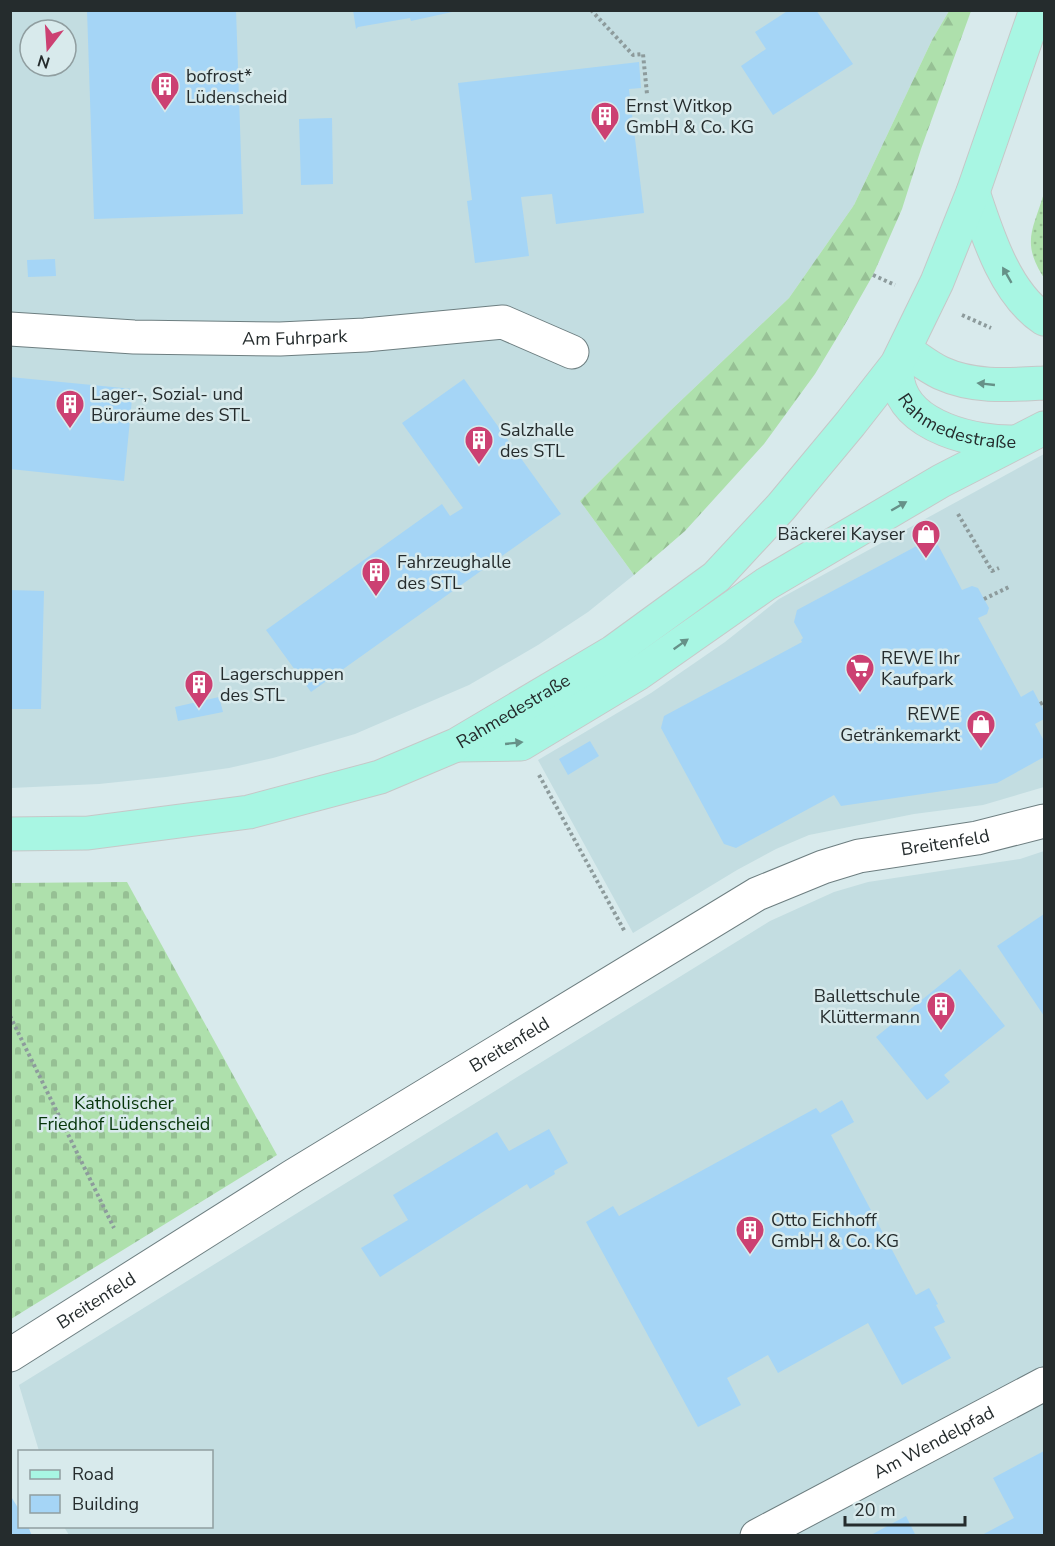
<svg xmlns="http://www.w3.org/2000/svg" width="1055" height="1546" font-family="'Nunito Sans',sans-serif">
<style>
.built{fill:#c3dde1;fill-rule:evenodd}
.grass{fill:url(#grass-dots)}
.forest{fill:url(#forest-firs)}
.cemetery{fill:url(#cemetery-stones)}
.building{fill:#a5d5f6}
.lines{fill:none;stroke-linecap:round;stroke-linejoin:round}
.minor-casing{stroke:#6d7e80;stroke-width:35}
.major-casing{stroke:#c6c8c8;stroke-width:35}
.path{stroke:#8d9b9c;stroke-width:4;stroke-dasharray:3 3;stroke-linecap:butt}
.minor{stroke:#fff;stroke-width:33}
.major{stroke:#a8f6e3;stroke-width:33}
.oneway{fill:#669188}
.labels{text-anchor:middle;dominant-baseline:central;stroke-width:5;stroke-linejoin:round;paint-order:stroke}
.poi-label{font-size:18px;fill:#252c2d;stroke:#d8eaec;text-anchor:start}
.street-label{font-size:18px;fill:#252c2d;stroke:#d8eaec}
.park-label{font-size:18px;fill:#063509;stroke:#d8eaec}
</style>
<defs>
<pattern id="grass-dots" width="8" height="8" patternUnits="userSpaceOnUse" patternTransform="scale(1.5)"><rect width="8" height="8" fill="#aee0ac"/><path d="M2 2h.1M6 6h.1" fill="none" stroke="#96c094" stroke-width="1.8" stroke-linecap="round"/></pattern>
<pattern id="forest-firs" width="22" height="20" patternUnits="userSpaceOnUse" patternTransform="scale(1.5)"><rect width="22" height="20" fill="#aee0ac"/><path d="M5 1l3.5 6h-7zM16 11l3.5 6h-7z" fill="#96c094"/></pattern>
<pattern id="cemetery-stones" width="16" height="16" patternUnits="userSpaceOnUse" patternTransform="scale(1.5)"><rect width="16" height="16" fill="#aee0ac"/><path d="M2 7V4a2 2 0 0 1 4 0v3zM10 15v-3a2 2 0 0 1 4 0v3z" fill="#96c094"/></pattern>
</defs>
<rect width="100%" height="100%" fill="#d8eaec"/>
<path class="built" d="M10,11H949L932,40L854,205L789,298L671,410L580,501L634,575L588,612L538,645L469,685L355,734L273,758L229,768L166,777L99,784L11,788ZM30,30H66V66H30Z
M1044,454V787L983,805L914,814L809,835L776,849L737,870L633,933L538,760L651,693L725,642L779,599Z
M1044,851V1535H69L64,1527L212,1526V1452L39,1451L19,1385L770,921L834,892L868,882L1020,859Z"/>
<path class="grass" d="M1044,193V278C1021,242 1033,230 1044,193Z"/>
<path class="forest" d="M949,11H971L921,149L902,209L873,275L844,326L815,374L764,444L685,531L634,575L580,501L671,410L789,298L854,205L932,40Z"/>
<path class="cemetery" d="M127,882L277,1155L11,1319V883Z"/>
<path class="building" d="M87,10H236L243,214L94,219Z
M353,10H452V12L411,21L410,18L358,27L356,29Z
M789,10H816L853,64L773,115L741,66L766,49L755,32Z
M639,62L641,88L629,89L644,213L556,224L552,194L521,197L529,256L475,263L467,201L472,200L458,83Z
M332,118L333,184L301,185L299,119Z
M55,259L56,276L28,277L27,260Z
M10,377L133,389L124,481L10,469Z
M464,379L561,514L311,692L266,630L442,504L450,516L463,508L402,423Z
M926,541L938,545L962,590L972,586L978,588L989,608L987,614L978,618L1021,697L1033,690L1044,711V719L1035,724L1044,741V757L997,783L841,806L834,795L736,848L724,844L661,728L664,716L802,642L801,640L803,638L794,622L797,610Z
M10,590L44,591L41,709H10Z
M219,697L223,712L178,721L175,707Z
M590,741L599,756L568,775L559,759Z
M1044,914V1016L997,946Z
M960,969L1005,1026L944,1075L950,1082L927,1100L876,1037Z
M842,1100L854,1122L831,1135L916,1295L929,1288L938,1304L936,1305L945,1322L934,1327L951,1358L902,1385L868,1323L778,1373L768,1355L727,1378L741,1405L698,1427L586,1222L613,1206L619,1216L816,1108L820,1113Z
M549,1129L568,1163L554,1171L555,1174L530,1189L527,1184L380,1277L361,1248L408,1220L393,1195L497,1132L509,1151Z
M1044,1451V1536H980L1014,1518L993,1478Z
M10,1495L20,1511V1526H28L32,1536H10Z
M906,1516L916,1536H869Z"/>
<g class="lines">
<g class="minor-casing">
<g id="minor">
<path id="s1" d="M10,329L134,337L280,339L365,335L503,322L572,352"/>
<path id="s2" d="M10,1355L293,1176L757,894L823,867L859,856L977,838L1044,821"/>
<path id="s3" d="M757,1536L1044,1384"/>
</g>
</g>
<g class="major-casing">
<g id="major">
<path d="M973,192C987,234 1005,293 1044,319"/>
<path d="M905,350C916,357 928,367 941,373C974,388 1009,385 1044,383"/>
<path id="s4" d="M897,364C897,369 897,376 898,382C907,428 976,443 1015,442"/>
<path d="M458,745L521,744L639,673L766,584L941,481L1044,428"/>
<path id="s5" d="M10,834L88,833L249,812L380,777L456,745L613,652L716,577L781,507L850,424L897,364L937,282L973,192L1036,10"/>
</g>
</g>
<path class="path" d="M591,10L633,55L643,54L647,94
M873,275L895,285
M962,315L991,328
M958,514L992,571L999,568
M984,599L1009,587
M1040,704L1044,702
M539,775L625,932
M10,1016L114,1228"/>
<use href="#minor" class="minor"/>
<use href="#major" class="major"/>
</g>
<defs><path id="oneway-solid" d="M-6-.8H1V-3.2L6.5 0L1 3.2V.8H-6Z" transform="scale(1.5)"/></defs>
<g class="oneway">
<use href="#oneway-solid" transform="translate(1007 275) rotate(-120)"/>
<use href="#oneway-solid" transform="translate(986 384) rotate(-174)"/>
<use href="#oneway-solid" transform="translate(899 506) rotate(-30)"/>
<use href="#oneway-solid" transform="translate(681 644) rotate(-35)"/>
<use href="#oneway-solid" transform="translate(514 743) rotate(-6)"/>
</g>
<defs>
<g id="building-pin" transform="scale(1.5)"><path d="M0 17L-7.5 6A9.5 9.5 0 1 1 7.5 6Z" fill="#cc4072" stroke="#d8eaec"/><path d="M-4-6H4V6H1V3H-1V6H-4ZM-2.5-4.3h1.7v1.8h-1.7ZM.8-4.3h1.7v1.8H.8ZM-2.5-1h1.7V.8h-1.7ZM.8-1h1.7V.8H.8Z" fill="#fff"/></g>
<g id="shop-pin" transform="scale(1.5)"><path d="M0 17L-7.5 6A9.5 9.5 0 1 1 7.5 6Z" fill="#cc4072" stroke="#d8eaec"/><path d="M-5-2.5h2.3a2.7 3.5 0 0 1 5.4 0H5L5.5 6h-11ZM-1.5-2.5h3a1.5 2.3 0 0 0-3 0Z" fill="#fff"/></g>
<g id="supermarket-pin" transform="scale(1.5)"><path d="M0 17L-7.5 6A9.5 9.5 0 1 1 7.5 6Z" fill="#cc4072" stroke="#d8eaec"/><path d="M-6-5.5h2.5l.6 2H6L4.5 2H-2.5L-4.4-4H-6ZM-1.5 3.2a1.3 1.3 0 1 0 .1 0ZM3 3.2a1.3 1.3 0 1 0 .1 0Z" fill="#fff"/></g>
</defs>
<g fill-rule="evenodd">
<use href="#building-pin" x="165" y="86"/>
<use href="#building-pin" x="605" y="116"/>
<use href="#building-pin" x="70" y="404"/>
<use href="#building-pin" x="479" y="440"/>
<use href="#shop-pin" x="926" y="534"/>
<use href="#building-pin" x="376" y="572"/>
<use href="#supermarket-pin" x="860" y="668"/>
<use href="#building-pin" x="199" y="684"/>
<use href="#shop-pin" x="981" y="724"/>
<use href="#building-pin" x="941" y="1006"/>
<use href="#building-pin" x="750" y="1230"/>
</g>
<g class="labels">
<g class="poi-label">
<text x="186" y="76">bofrost*<tspan x="186" dy="21">Lüdenscheid</tspan></text>
<text x="626" y="106">Ernst Witkop<tspan x="626" dy="21">GmbH &amp; Co. KG</tspan></text>
<text x="91" y="394">Lager-, Sozial- und<tspan x="91" dy="21">Büroräume des STL</tspan></text>
<text x="500" y="430">Salzhalle<tspan x="500" dy="21">des STL</tspan></text>
<text x="905" y="534" text-anchor="end">Bäckerei Kayser</text>
<text x="397" y="562">Fahrzeughalle<tspan x="397" dy="21">des STL</tspan></text>
<text x="881" y="658">REWE Ihr<tspan x="881" dy="21">Kaufpark</tspan></text>
<text x="220" y="674">Lagerschuppen<tspan x="220" dy="21">des STL</tspan></text>
<text x="960" y="714" text-anchor="end">REWE<tspan x="960" dy="21">Getränkemarkt</tspan></text>
<text x="920" y="996" text-anchor="end">Ballettschule<tspan x="920" dy="21">Klüttermann</tspan></text>
<text x="771" y="1220">Otto Eichhoff<tspan x="771" dy="21">GmbH &amp; Co. KG</tspan></text>
</g>
<g class="street-label">
<text stroke="none"><textPath href="#s1" startOffset="285">Am Fuhrpark</textPath></text>
<text stroke="none"><textPath href="#s4" startOffset="96">Rahmedestraße</textPath></text>
<text stroke="none"><textPath href="#s5" startOffset="525">Rahmedestraße</textPath></text>
<text stroke="none"><textPath href="#s2" startOffset="1074">Breitenfeld</textPath></text>
<text stroke="none"><textPath href="#s2" startOffset="588">Breitenfeld</textPath></text>
<text stroke="none"><textPath href="#s2" startOffset="102">Breitenfeld</textPath></text>
<text stroke="none"><textPath href="#s3" startOffset="200">Am Wendelpfad</textPath></text>
</g>
<g class="park-label">
<text x="124" y="1103">Katholischer<tspan x="124" dy="21">Friedhof Lüdenscheid</tspan></text>
</g>
</g>
<rect width="1055" height="1546" fill="none" stroke="#252c2d" stroke-width="24"/>
<rect x="18" y="1450" width="195" height="78" fill="#d8eaec" stroke="#909ea0" stroke-width="1.5"/>
<rect x="30" y="1470" width="30" height="9" fill="#a8f6e3" stroke="#909ea0" stroke-width="1.5"/>
<text x="72" y="1480" font-size="18" fill="#252c2d">Road</text>
<rect x="30" y="1495" width="30" height="18" fill="#a5d5f6" stroke="#909ea0" stroke-width="1.5"/>
<text x="72" y="1510" font-size="18" fill="#252c2d">Building</text>
<g transform="translate(48 48) rotate(197)"><circle r="28" fill="#d8eaec" stroke="#909ea0" stroke-width="1.5"/>
<path d="M0-4.5L10 22L0 15L-10 22Z" fill="#cc4072"/>
<text y="-9" font-size="16" font-weight="bold" text-anchor="middle" fill="#252c2d">N</text>
</g>
<path d="M845 1516v9h120v-9" fill="none" stroke="#252c2d" stroke-width="3"/>
<text x="854" y="1516" font-size="18" fill="#252c2d" stroke="#d8eaec" stroke-width="4.5" paint-order="stroke">20 m</text>
</svg>
